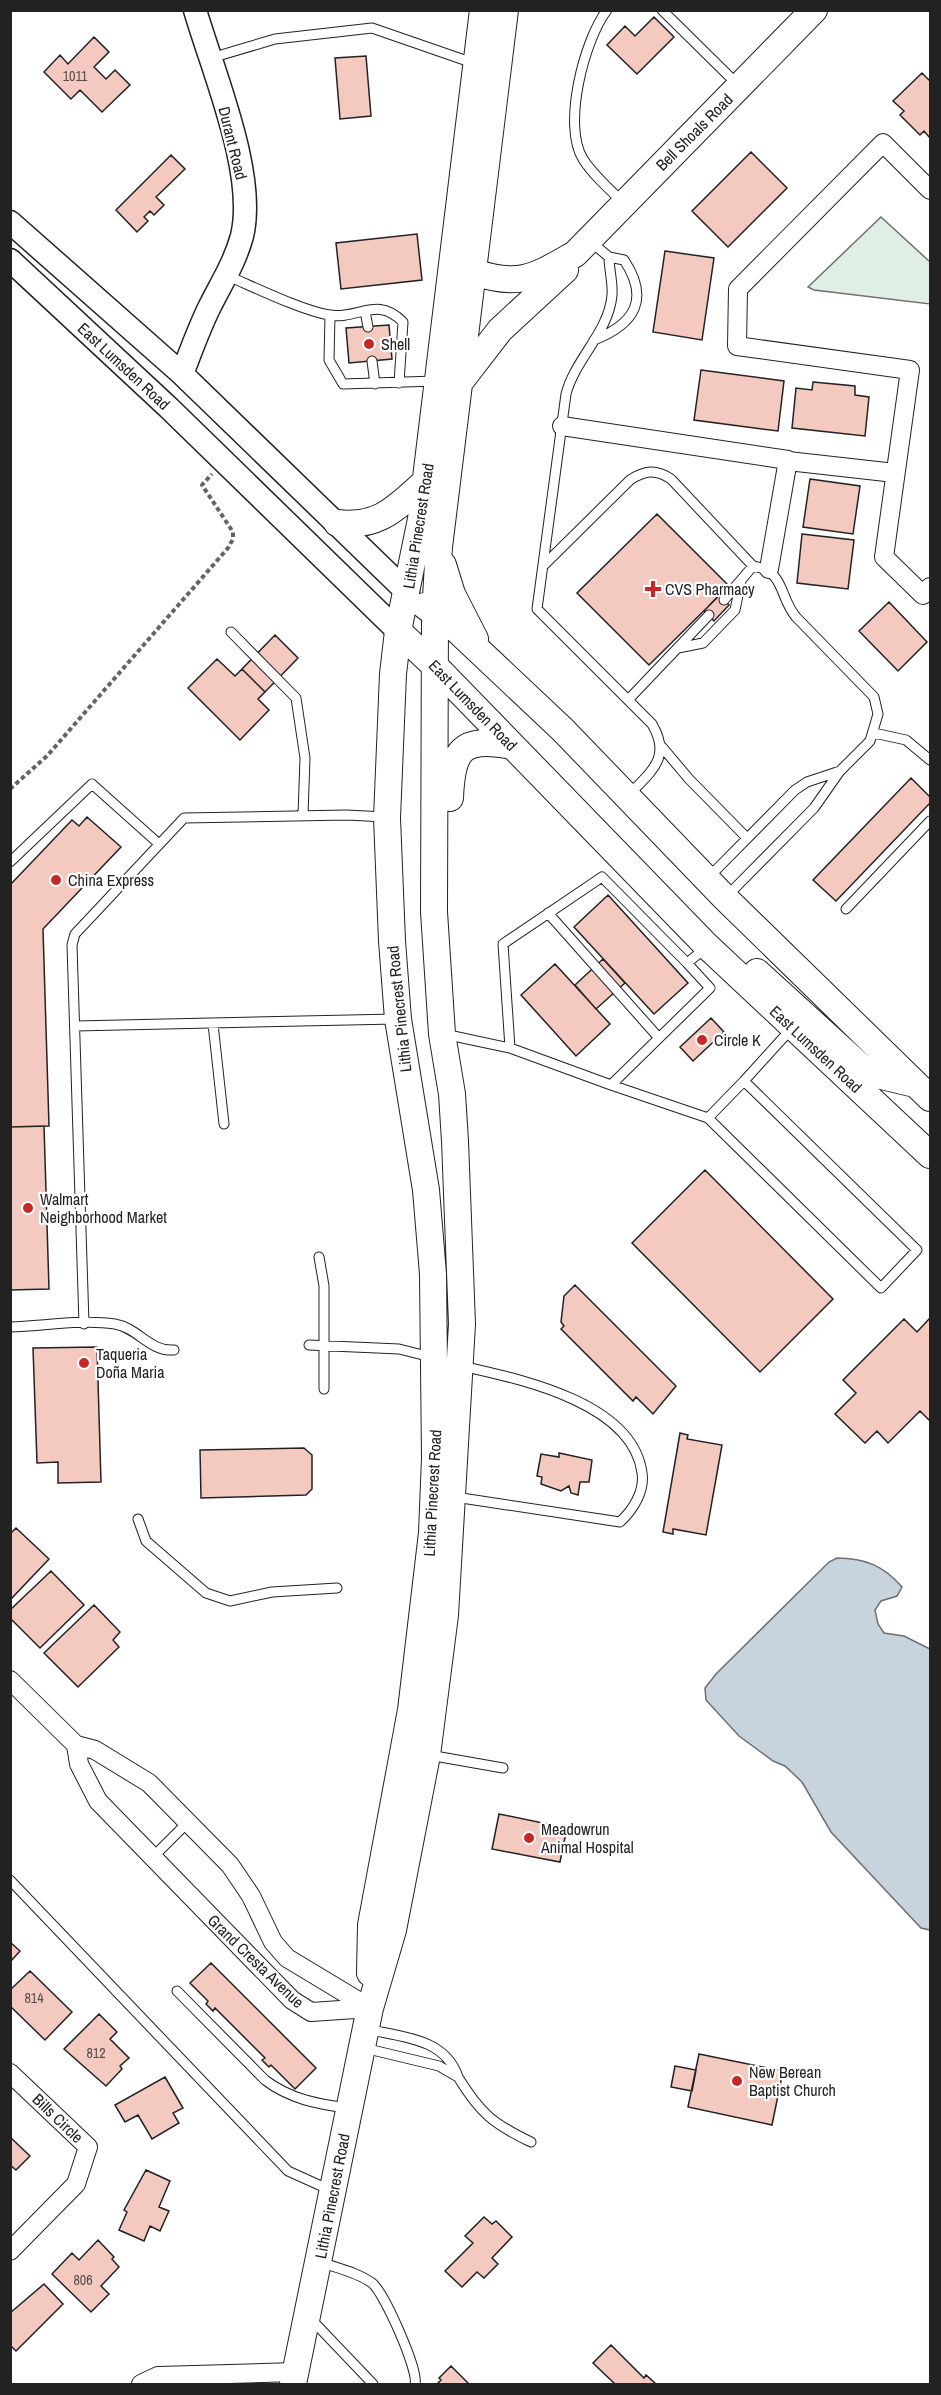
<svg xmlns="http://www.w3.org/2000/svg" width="941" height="2395" font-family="'Archivo Narrow',sans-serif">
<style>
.green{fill:#e0efe3;stroke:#6f6f6f;stroke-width:1.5}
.water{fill:#c7d3dd;stroke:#6f6f6f;stroke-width:1.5}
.building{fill:#f3c9c0;stroke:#222;stroke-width:1.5}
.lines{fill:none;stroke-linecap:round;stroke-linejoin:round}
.service-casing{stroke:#222;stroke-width:11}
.minor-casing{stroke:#222;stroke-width:20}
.tertiary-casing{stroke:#222;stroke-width:25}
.secondary-casing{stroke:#222;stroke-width:28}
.path{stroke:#646464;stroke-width:4;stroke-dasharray:4.5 3;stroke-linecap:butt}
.service{stroke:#fff;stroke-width:9}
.minor{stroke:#fff;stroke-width:18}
.tertiary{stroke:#fff;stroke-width:22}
.secondary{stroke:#fff;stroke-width:26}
.poi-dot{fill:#c62828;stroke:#fff;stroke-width:2}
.labels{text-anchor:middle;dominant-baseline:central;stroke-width:4.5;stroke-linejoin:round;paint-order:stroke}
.number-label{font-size:14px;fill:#564c4a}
.street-label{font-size:16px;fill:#222;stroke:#fff}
.poi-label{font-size:16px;fill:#222;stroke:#fff;text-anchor:start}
</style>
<rect width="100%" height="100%" fill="#fff"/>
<path class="green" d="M881,217L930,262V304L814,290L808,287Z"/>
<path class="water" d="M837,1558C865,1558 884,1566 902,1587L897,1596L881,1601L875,1610L878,1624L884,1633L904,1636L930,1649V1930L921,1928L831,1832L802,1782L785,1766L773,1761L739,1736L706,1700L705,1688L716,1674L829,1562Z"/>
<path class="building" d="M654,17L674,37L637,74L607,45L625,26L635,36Z
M94,37L109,52L94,67L106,79L115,70L130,85L102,112L80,90L71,99L44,72L60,55L68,64Z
M366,56L371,116L340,119L335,58Z
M922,73L930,81V138L924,131L920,135L900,115L904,111L893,101Z
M751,152L787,188L728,247L692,211Z
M171,155L185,169L156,197L164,205L154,215L150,211L144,217L148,221L137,232L116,210Z
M417,234L422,280L341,289L336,243Z
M665,251L714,258L702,340L653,332Z
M389,325L392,359L349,363L346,328Z
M701,370L784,381L778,431L694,420Z
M813,382L855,386V395L869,397L865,436L792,428L796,388L812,390Z
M810,479L860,486L853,534L803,527Z
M657,514L729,586L649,665L577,593Z
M802,534L854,540L848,589L797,583Z
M719,595L729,605L714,621L704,611Z
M889,602L927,642L898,671L859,631Z
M275,635L298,658L265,692L242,669Z
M217,659L235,676L242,669L265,692L258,699L269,710L240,740L188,688Z
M911,778L930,797V803L836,901L813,880Z
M87,817L121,847L43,929L49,1126L10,1127V885L72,820L79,826Z
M608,895L688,983L654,1014L574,927Z
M603,959L625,983L596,1009L575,985Z
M555,964L610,1024L576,1056L521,995Z
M711,1018L724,1032L693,1061L680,1047Z
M44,1126L49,1289L10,1290V1127Z
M705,1170L833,1299L760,1372L632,1243Z
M575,1285L676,1386L653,1414L636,1397L633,1401L561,1329L564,1326L561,1322L564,1296Z
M930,1318V1421L920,1411L888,1443L877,1431L865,1443L835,1414L856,1393L843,1380L904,1319L917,1332Z
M97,1347L101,1482L58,1483V1462L37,1463L33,1348Z
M680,1433L688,1435L687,1439L722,1445L706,1535L673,1529V1534L663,1532Z
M304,1448L312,1455V1489L306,1495L201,1498L200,1450Z
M559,1453L592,1460L589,1482H580L578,1495L571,1493L569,1486L561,1491L541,1484L542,1477L537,1476L541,1454L559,1457Z
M16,1528L49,1559L10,1600V1534Z
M51,1571L84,1605L40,1648L10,1618V1610Z
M94,1605L120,1632L113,1640L119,1647L78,1687L44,1653Z
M499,1814L567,1828L560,1862L492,1849Z
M10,1942L20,1951L10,1962Z
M211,1963L316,2068L295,2089L271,2065L269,2067L262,2060L265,2058L215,2008L213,2011L206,2004L208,2001L190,1983Z
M30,1971L72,2012L45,2040L10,2006V1990Z
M99,2014L117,2032L110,2039L129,2058L120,2066L122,2069L106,2086L64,2049Z
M699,2054L783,2071L772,2125L688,2107Z
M675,2066L696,2070L692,2091L671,2087Z
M165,2077L183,2108L173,2113L179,2123L152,2139L138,2115L125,2122L115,2105Z
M10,2137L30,2156L16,2170L10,2165Z
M146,2170L170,2181L159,2207L169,2211L160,2231L150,2226L144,2241L119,2230L127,2212L124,2210Z
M484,2217L492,2224L496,2221L512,2237L492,2258L498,2264L484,2278L477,2272L462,2287L445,2271L473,2243L465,2236Z
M98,2240L114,2257L112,2259L119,2267L101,2286L109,2294L91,2312L52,2274L72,2253L79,2260Z
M44,2284L63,2304L16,2351L10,2345V2313Z
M611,2345L644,2378L646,2375L656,2384H615L593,2363Z
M451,2366L469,2384H437L441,2380L439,2378Z"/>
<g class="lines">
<g class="service-casing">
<path id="service" d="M607,10C584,40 562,126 583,159C593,175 610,190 624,203
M662,10L737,84
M211,58L275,39L372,28L476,64
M591,242L609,257L624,260C650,299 635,324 594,340
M609,257C609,269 613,283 612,295C609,332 575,359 566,394L537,609L652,724C672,758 651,771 629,795
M228,276C256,288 301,310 329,315C358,320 377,295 403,322L399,383
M365,311L368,327
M330,315L329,360L343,384L436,381
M372,361L375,384
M543,566L630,480C645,470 656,469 671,479L753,566C786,572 778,595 796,617L874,697L878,714L870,741L840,771L814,808L727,896
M724,600L753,566
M231,632L296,698L305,758L303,815
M678,648L703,643L735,610L741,581
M628,700L709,615
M874,733L906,740L930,760
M662,747L689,779L747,838
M10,862L92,784L159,844
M709,877L795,790L807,782L840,771
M846,909L930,821
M548,913L659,1038
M213,1024L224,1124
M75,1026L396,1019
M444,1034L510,1048L611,1085L710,988L687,963L707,947
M510,1048L503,944L602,877L687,963
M744,1081L792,1028
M611,1085L708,1118L881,1288L917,1250L744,1081L708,1118
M319,1257L324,1286V1389
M84,1324L72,945L75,934L184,818L347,815L385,817
M10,1327C44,1326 82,1319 115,1324C138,1328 150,1352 174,1350
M309,1345L399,1349L431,1357
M455,1497L620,1522C633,1510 645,1491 642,1473C633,1402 519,1379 462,1366
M138,1519L146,1541L206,1593L230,1601L272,1592L337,1588
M429,1755L503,1768
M152,1858L187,1823
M10,1880L288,2171L330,2190
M177,1991L265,2080C290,2099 317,2104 347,2108
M364,2048L439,2066L458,2077C445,2038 402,2037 366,2029
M458,2077C480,2113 493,2124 531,2142
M320,2262C336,2268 357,2272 372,2283C384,2292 419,2371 415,2384
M310,2318L373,2384"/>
</g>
<g class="minor-casing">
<path id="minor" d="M930,190L883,143L738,289L737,346L910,370L884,557L923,595L930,587
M562,426L788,460L769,569
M788,461L895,473
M10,1680L76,1745L95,1750L149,1783L230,1865L251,1896L273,1942L287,1958L370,2008
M76,1745L79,1764L98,1801L292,2000L311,2012L370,2008
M10,2073L88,2147L76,2184L10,2251
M141,2384L158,2376L296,2372"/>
</g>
<g class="tertiary-casing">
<path id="tertiary" d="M10,222L182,374L408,593
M10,260L169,408L398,631
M182,374C191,351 199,328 210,306C222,282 235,262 242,236C257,174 213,72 195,10"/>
</g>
<g class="secondary-casing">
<path id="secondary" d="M474,272C520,288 536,276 575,254L814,10
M463,378L500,330L565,270
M337,523C379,528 396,508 425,482
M443,565L452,594L475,639
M425,606L458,631L563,730L725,898L930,1098
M398,631L436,667L707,946L930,1155
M450,798C452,750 461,736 512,746
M757,972L860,1066L873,1074L915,1084
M370,1973L371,1925L411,1710L432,1533L435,1458L433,1274L426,1190L398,1019L392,941L387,818L393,674L398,631L421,519L483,10
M293,2384L370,2008L393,1930L427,1755L445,1615L462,1324L455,1141L452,1094L442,1034L434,912L435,614L439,547L505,10"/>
</g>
<path class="path" d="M10,789L47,756L228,548L233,539V532L202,485L212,474"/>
<use href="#service" class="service"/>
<use href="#minor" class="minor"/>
<use href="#tertiary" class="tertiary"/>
<use href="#secondary" class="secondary"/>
</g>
<g class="poi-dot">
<circle cx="369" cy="344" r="6"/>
<path d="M650 580h6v6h6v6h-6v6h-6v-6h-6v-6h6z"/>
<circle cx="56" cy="880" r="6"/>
<circle cx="702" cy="1040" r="6"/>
<circle cx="28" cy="1208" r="6"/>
<circle cx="84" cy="1363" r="6"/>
<circle cx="529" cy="1838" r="6"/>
<circle cx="737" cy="2081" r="6"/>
</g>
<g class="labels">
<g class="number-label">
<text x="75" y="76">1011</text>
<text x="34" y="1998">814</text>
<text x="96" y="2053">812</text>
<text x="83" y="2280">806</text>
</g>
<g class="street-label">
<text transform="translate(694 132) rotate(-45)">Bell Shoals Road</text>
<text transform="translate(233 143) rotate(76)">Durant Road</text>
<text transform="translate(124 366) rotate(43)">East Lumsden Road</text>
<text transform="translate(418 526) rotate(-81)">Lithia Pinecrest Road</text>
<text transform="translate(473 705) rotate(46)">East Lumsden Road</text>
<text transform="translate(399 1009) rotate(-96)">Lithia Pinecrest Road</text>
<text transform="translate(816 1049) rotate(43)">East Lumsden Road</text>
<text transform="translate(432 1493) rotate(-87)">Lithia Pinecrest Road</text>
<text transform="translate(256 1961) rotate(44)">Grand Cresta Avenue</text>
<text transform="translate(58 2118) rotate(44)">Bills Circle</text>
<text transform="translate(332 2196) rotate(-79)">Lithia Pinecrest Road</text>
</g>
<g class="poi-label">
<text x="381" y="344">Shell</text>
<text x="665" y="589">CVS Pharmacy</text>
<text x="68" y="880">China Express</text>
<text x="714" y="1040">Circle K</text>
<text x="40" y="1199">Walmart<tspan x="40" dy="18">Neighborhood Market</tspan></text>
<text x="96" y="1354">Taqueria<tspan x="96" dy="18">Doña Maria</tspan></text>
<text x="541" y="1829">Meadowrun<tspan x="541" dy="18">Animal Hospital</tspan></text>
<text x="749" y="2072">New Berean<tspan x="749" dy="18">Baptist Church</tspan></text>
</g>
</g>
<rect width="941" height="2395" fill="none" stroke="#222222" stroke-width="24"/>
</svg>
